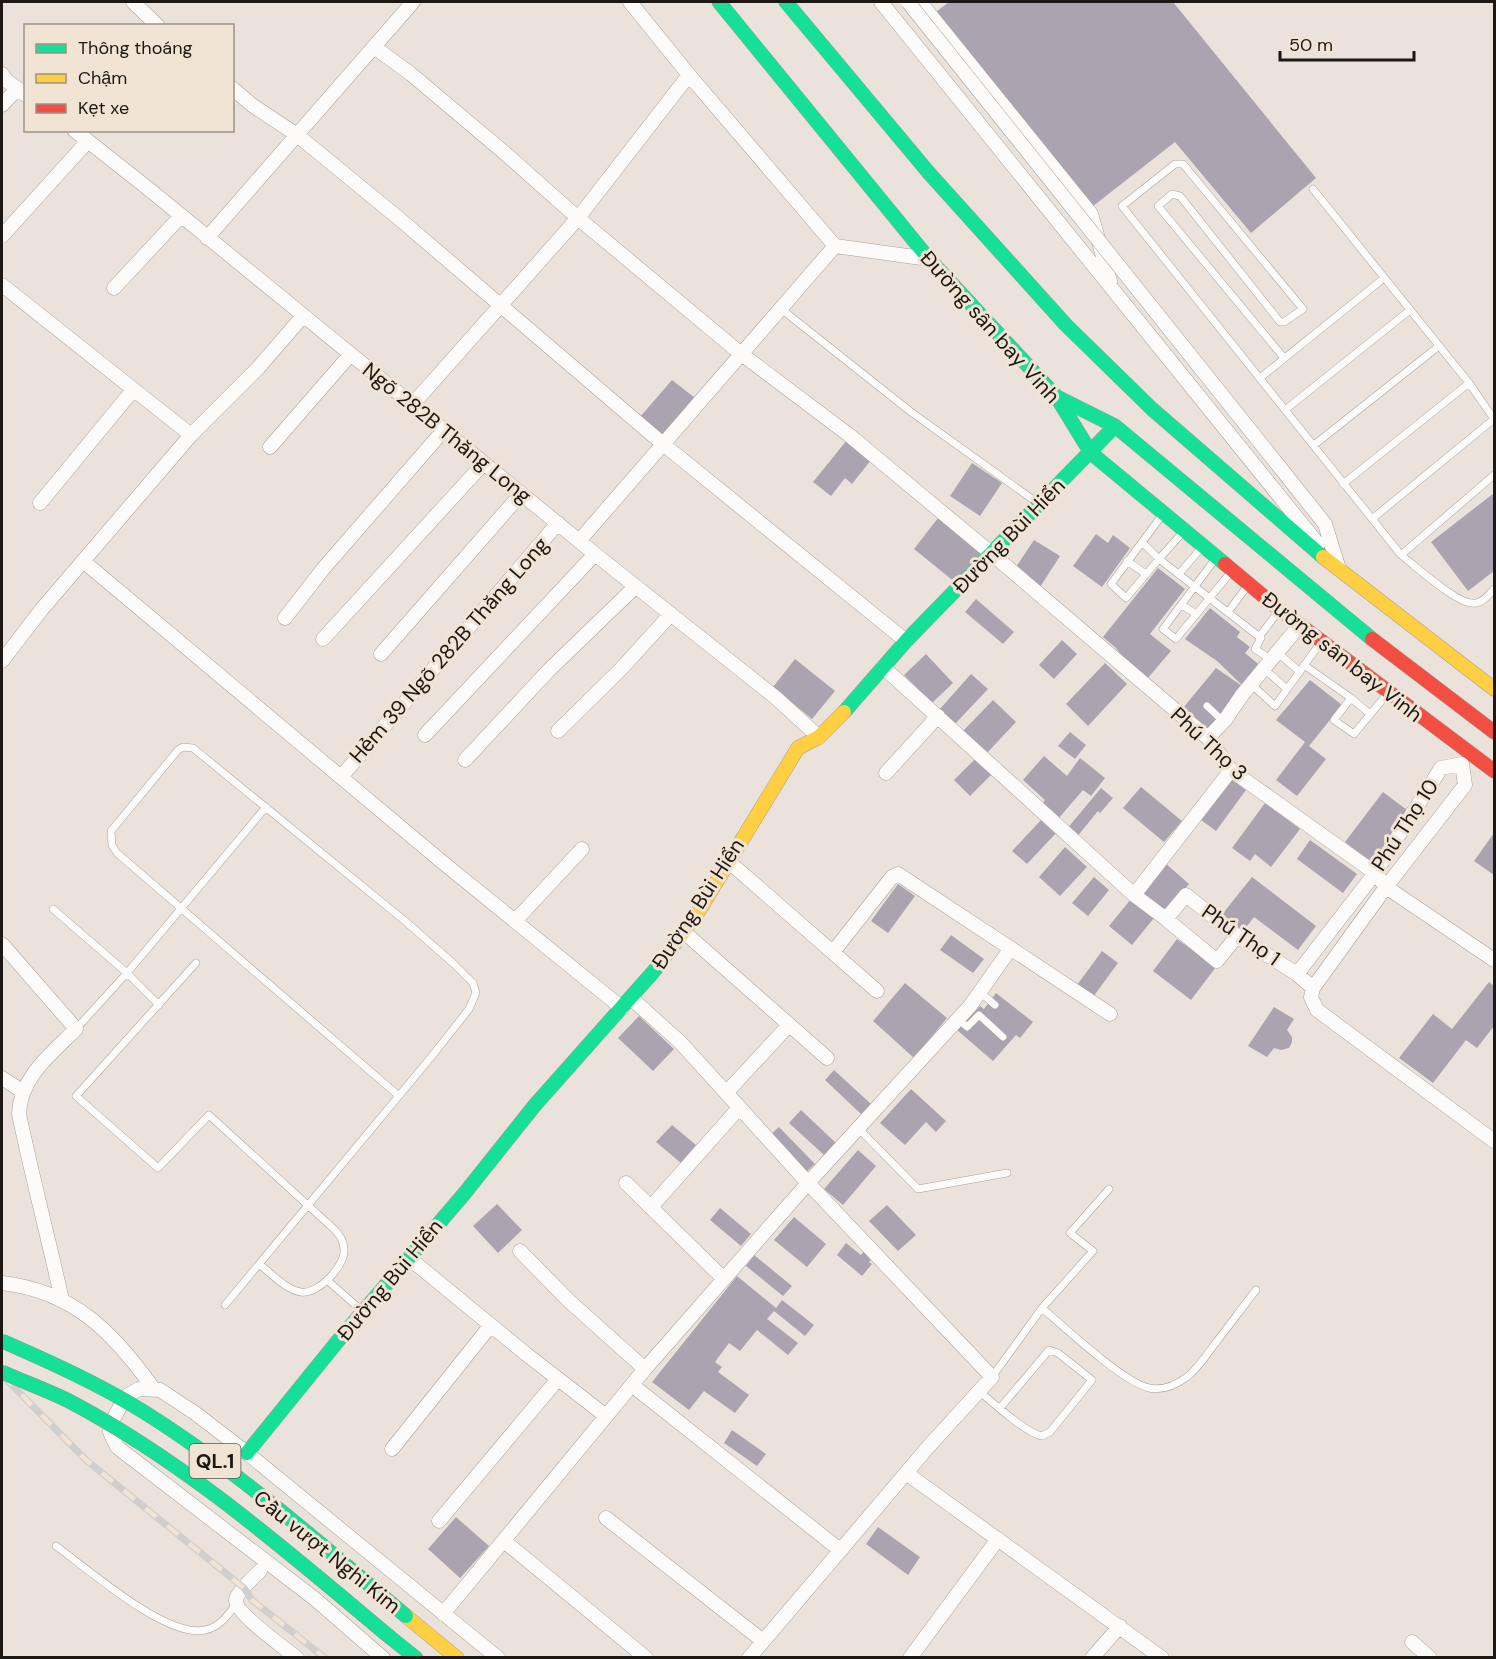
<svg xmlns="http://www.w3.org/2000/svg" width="1496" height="1659" font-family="'DM Sans',sans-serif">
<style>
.building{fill:#aba4b0}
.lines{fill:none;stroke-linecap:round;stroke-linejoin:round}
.lane-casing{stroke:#a7a19b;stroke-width:8}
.street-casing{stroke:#a7a19b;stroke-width:15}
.fast-casing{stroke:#a7a19b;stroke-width:15}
.slow-casing{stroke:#a7a19b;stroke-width:15}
.jam-casing{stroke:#a7a19b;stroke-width:15}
.lane{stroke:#fcfbfa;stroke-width:7}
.street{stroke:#fcfbfa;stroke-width:14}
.fast{stroke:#16e098;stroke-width:14}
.slow{stroke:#ffcf43;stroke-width:14}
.jam{stroke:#f24e42;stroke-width:14}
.rail-casing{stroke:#d1cfcd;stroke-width:7}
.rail{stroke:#f1e4d5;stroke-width:4.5;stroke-dasharray:14;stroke-linecap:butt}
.street-bridge-casing{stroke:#a7a19b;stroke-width:15;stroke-linecap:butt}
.fast-bridge-casing{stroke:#9f9385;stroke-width:15;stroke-linecap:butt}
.street-bridge{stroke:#fcfbfa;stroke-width:14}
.fast-bridge{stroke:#16e098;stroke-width:14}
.labels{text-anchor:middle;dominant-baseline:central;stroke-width:6;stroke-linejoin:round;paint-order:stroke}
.shield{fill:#f1e4d5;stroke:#5d554d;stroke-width:1.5}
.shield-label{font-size:20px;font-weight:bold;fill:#1d1813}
.street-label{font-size:21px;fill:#1d1813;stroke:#f1e4d5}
</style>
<rect width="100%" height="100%" fill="#ebe3db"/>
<path class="building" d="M949,2H1173L1316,178L1251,233L1175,142L1088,210L932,15Z
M672,380L695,398L661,436L640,417Z
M847,440L871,460L852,484L845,478L831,496L813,482Z
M972,463L1002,483L980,516L950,496Z
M1494,493V571L1468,591L1431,542Z
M938,518L982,553L956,583L914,549Z
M1096,534L1108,543L1113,535L1130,548L1102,587L1073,566Z
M1034,540L1060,556L1040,587L1014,570Z
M1158,568L1185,589L1150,634L1171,651L1147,679L1127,662L1115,647L1103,637Z
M976,599L1014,632L1003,644L965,612Z
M1210,608L1240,632L1237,637L1250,647L1245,653L1262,667L1245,688L1217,661L1185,639Z
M1062,640L1077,654L1054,679L1039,665Z
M926,654L953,683L932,703L904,675Z
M795,659L835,691L812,719L773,687Z
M1105,663L1127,684L1088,726L1066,704Z
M1216,668L1245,688L1209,730L1183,708Z
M971,674L988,689L955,724L939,710Z
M1310,680L1342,705L1309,746L1326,759L1297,796L1276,780L1305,742L1276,720Z
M993,700L1016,722L987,753L963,731Z
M1070,732L1086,745L1075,759L1058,746Z
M1044,756L1067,776L1080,758L1105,778L1091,796L1083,790L1058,819L1042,804L1045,800L1023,780Z
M976,758L992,774L970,796L954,780Z
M1227,776L1246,790L1216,831L1197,817Z
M1141,787L1182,821L1164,842L1123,808Z
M1101,788L1113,798L1100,813L1098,811L1076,838L1066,830Z
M1383,792L1411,813L1372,863L1345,842Z
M1265,803L1300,829L1271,867L1255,854L1250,861L1232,848Z
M1041,820L1056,833L1027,864L1012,851Z
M1494,833V875L1474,861Z
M1310,840L1357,874L1343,893L1297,859Z
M1065,847L1087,867L1060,896L1039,877Z
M1164,862L1189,884L1163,914L1138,893Z
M1094,877L1109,890L1088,916L1072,903Z
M1252,877L1316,926L1298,950L1254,917L1241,934L1220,917Z
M898,884L915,896L888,933L871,921Z
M1131,899L1154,918L1132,945L1109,926Z
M951,935L984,959L973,973L940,950Z
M1177,939L1216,967L1191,1000L1153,971Z
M1102,951L1118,963L1093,997L1077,985Z
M1489,982L1494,986V1026L1477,1048L1466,1040L1433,1083L1399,1058L1433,1014L1452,1029Z
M905,983L947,1018L914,1058L873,1021Z
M996,993L1033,1022L1020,1038L1016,1035L993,1061L957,1030L980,1006L984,1009Z
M1274,1007L1294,1019L1287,1030L1292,1037V1042L1289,1048L1281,1050L1274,1048L1267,1057L1248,1046Z
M639,1016L674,1049L653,1071L618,1038Z
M834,1070L871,1104L861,1114L825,1080Z
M911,1089L946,1121L936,1132L926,1122L905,1145L880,1123Z
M801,1110L836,1143L824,1155L789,1123Z
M672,1125L696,1145L681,1163L656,1142Z
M779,1127L815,1164L805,1173L769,1136Z
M858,1150L876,1166L843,1205L824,1189Z
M497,1204L522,1230L498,1253L473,1226Z
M887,1205L916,1235L898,1251L869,1221Z
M720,1208L751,1234L741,1246L710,1220Z
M794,1217L826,1244L807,1267L774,1240Z
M846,1243L861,1255L865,1250L873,1257L869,1262L872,1264L862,1276L837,1255Z
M754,1255L792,1286L783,1296L746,1266Z
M737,1276L776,1308L782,1300L814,1325L805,1336L774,1311L767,1319L798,1343L788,1355L757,1330L740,1351L729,1343L715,1362L722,1367L718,1372L749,1395L735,1413L704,1391L689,1410L652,1382Z
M732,1430L766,1454L757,1466L724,1443Z
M456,1517L489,1546L460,1578L428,1549Z
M878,1527L920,1557L908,1575L866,1544Z"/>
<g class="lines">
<g class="lane-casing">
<path id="lane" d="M1313,189L1469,383L1494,419
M780,308L911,412L1039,504
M1284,358L1158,206L1172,194L1180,196L1280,322H1284L1303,309L1183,164H1175L1122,206L1401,555C1416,566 1459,607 1476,603C1484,602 1489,594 1494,589
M1260,378L1384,278
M1285,410L1410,310
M1314,445L1439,346
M1343,484L1469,383
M1163,514L1111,584L1126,598L1159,559L1261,638L1255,649L1272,660
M1372,519L1494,419
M1142,542L1159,559L1183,532
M1401,555L1494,475
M1216,558L1163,629L1176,639L1231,572
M1127,561L1146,574
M1179,574L1202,547
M1182,605L1196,614
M1228,612L1248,585
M1259,637L1278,612
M1278,653L1300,672
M1304,665L1351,698L1334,720L1354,734L1387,694
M1264,669L1287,689
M1251,684L1275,706L1321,642
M1351,698L1370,714
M1207,706L1224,722
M53,909L127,973L159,1005
M196,963L76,1096L158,1168L209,1115L335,1230C340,1236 344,1241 344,1250C345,1266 318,1295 301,1292C286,1290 271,1273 259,1264
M980,992L995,1005
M958,1019L967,1027L979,1015L1003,1037
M76,1029L127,973L266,807
M858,1128L918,1189L1007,1173
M327,1280L361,1310
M225,1305L432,1056L469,1009L476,993L473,983L454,964L405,921L193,748L183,747L178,750L111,831L112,845L117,853L399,1096
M1042,1308C1064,1327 1123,1382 1149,1388C1163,1391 1176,1385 1187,1377C1198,1368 1206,1356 1214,1345C1228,1327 1242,1308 1256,1290
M992,1377L1042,1308L1093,1251L1070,1233L1109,1189
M979,1391C992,1402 1027,1434 1042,1436L1050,1432L1092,1380L1058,1353L1049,1350L1000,1408
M56,1546C88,1569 167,1639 205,1630C220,1627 228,1615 236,1604"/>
</g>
<g class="street-casing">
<path id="street" d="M133,2L158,26
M630,2L689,75L835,246
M881,2L1318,544
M920,2L1091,214L1110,281
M374,47L411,74L507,155L578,218L740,353L849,435L992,554L1208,738L1231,770L1375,873L1386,887L1494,960
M2,74L7,81L26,95
M232,88L252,105L297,135L396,216L663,444L906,641
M2,105L17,89
M74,130L150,190L595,554L775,697L819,737
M2,236L88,141
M207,238L413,2
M2,285L191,435
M114,288L181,216
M412,405L578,218L689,75
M270,447L350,355
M1286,475L1325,524L1339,569
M40,503L133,390
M579,541L835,246L929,259
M83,561L441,861L622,1008
M285,618L323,569L443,431
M323,639L484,463
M381,654L521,494
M2,661L42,609L191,435L259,367L303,316
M883,667L1134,895L1166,919L1186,895L1237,936L1297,974L1313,988L1311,997L1317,1010L1494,1141
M558,731L621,669L671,614
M425,735L595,554
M1208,738L1225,720L1242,695L1299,626
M465,760L549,670L635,587
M886,773L938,716
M341,777L558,523
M728,861L877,991
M1134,895L1231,770
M1166,919L1217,961L1237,936
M515,921L582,849
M684,932L827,1058
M2,944L76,1029C52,1053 20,1077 19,1114C32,1176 48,1237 62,1300
M833,952L892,877L898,874L1110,1014
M1297,974L1375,873L1441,768L1462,764
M1313,988L1386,887L1465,785L1462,764
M631,998L680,1042L808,1183L992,1377L929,1446L749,1658
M2,1078L22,1091
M726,1093L789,1025
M626,1183L724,1279
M651,1207L739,1108
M520,1251L568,1300L645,1369
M409,1258L526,1354L606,1416
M2,1283C73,1291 113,1332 153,1388
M632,1385L840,1550
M392,1449L491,1325
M906,1473L1162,1658
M606,1518L763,1641
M439,1521L558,1379
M504,1541L646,1658
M260,1571C254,1577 237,1592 236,1600C235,1613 286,1649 297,1658
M443,1614L645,1369L808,1183L970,1006L1011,948
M1412,1642L1430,1658
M383,1658L315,1599L117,1447L110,1432L111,1426L113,1419L123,1402L128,1395L139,1389L160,1390L195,1413L247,1453L498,1658
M910,1658L998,1539
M1092,1658L1120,1626"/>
</g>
<g class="fast-casing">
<path id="fast" d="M719,2L929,259L1056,396L1091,453L1225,564
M786,2L929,173L1066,325L1152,409L1323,557
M1057,397L1115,426L1372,639
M844,712L906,641L1115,426
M247,1453L337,1342L464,1194L535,1105L654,971L675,943
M391,1638L416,1658"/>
</g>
<g class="slow-casing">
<path id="slow" d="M1323,557L1494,689
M675,943L698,912L798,748L819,737L844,712
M406,1616L457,1658"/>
</g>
<g class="jam-casing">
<path id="jam" d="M1225,564L1280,610L1494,771
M1372,639L1494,732"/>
</g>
<use href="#lane" class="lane"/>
<use href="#street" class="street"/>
<use href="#fast" class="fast"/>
<use href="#slow" class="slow"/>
<use href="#jam" class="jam"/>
<g class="rail-casing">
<path id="rail" d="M2,1375L86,1460L244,1588L252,1600L325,1658"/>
</g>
<use href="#rail" class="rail"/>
<g class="street-bridge-casing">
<path id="street-bridge" d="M908,2L1286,475"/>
</g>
<g class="fast-bridge-casing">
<path id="fast-bridge" d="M2,1341C50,1362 99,1384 144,1412C238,1471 322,1545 406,1616
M2,1372C24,1382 47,1390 69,1401C187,1463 289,1553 391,1638"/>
</g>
<use href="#street-bridge" class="street-bridge"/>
<use href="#fast-bridge" class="fast-bridge"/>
</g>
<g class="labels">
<rect class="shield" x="189.5" y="1444" width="51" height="34" rx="4.5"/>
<g class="shield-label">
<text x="215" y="1461">QL.1</text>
</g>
<g class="street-label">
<text transform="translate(990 327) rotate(48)">Đường sân bay Vinh</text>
<text transform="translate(447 433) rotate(39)">Ngõ 282B Thăng Long</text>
<text transform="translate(1009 536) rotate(-46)">Đường Bùi Hiển</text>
<text transform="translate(449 650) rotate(-49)">Hẻm 39 Ngõ 282B Thăng Long</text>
<text transform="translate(1342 657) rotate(38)">Đường sân bay Vinh</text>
<text transform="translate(1209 744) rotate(43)">Phú Thọ 3</text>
<text transform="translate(1405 825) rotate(-57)">Phú Thọ 10</text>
<text transform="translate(698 904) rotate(-57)">Đường Bùi Hiển</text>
<text transform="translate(1241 935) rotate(35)">Phú Thọ 1</text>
<text transform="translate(390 1280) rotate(-50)">Đường Bùi Hiển</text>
<text transform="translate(327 1552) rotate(39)">Cầu vượt Nghi Kim</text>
</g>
</g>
<rect width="1496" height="1659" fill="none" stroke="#1d1813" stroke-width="6"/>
<rect x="24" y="24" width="210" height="108" fill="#f1e4d5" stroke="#9c9287" stroke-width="1.5"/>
<rect x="36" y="44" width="30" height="9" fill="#16e098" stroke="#9c9287" stroke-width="1.5"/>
<text x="78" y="54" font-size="18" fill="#1d1813">Thông thoáng</text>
<rect x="36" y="74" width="30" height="9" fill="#ffcf43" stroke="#9c9287" stroke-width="1.5"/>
<text x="78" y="84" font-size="18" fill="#1d1813">Chậm</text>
<rect x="36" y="104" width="30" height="9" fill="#f24e42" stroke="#9c9287" stroke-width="1.5"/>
<text x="78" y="114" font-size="18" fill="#1d1813">Kẹt xe</text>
<path d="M1280 51v9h134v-9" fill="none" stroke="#1d1813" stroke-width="3"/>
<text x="1289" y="51" font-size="18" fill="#1d1813" stroke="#f1e4d5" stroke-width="4.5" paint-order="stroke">50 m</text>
</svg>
